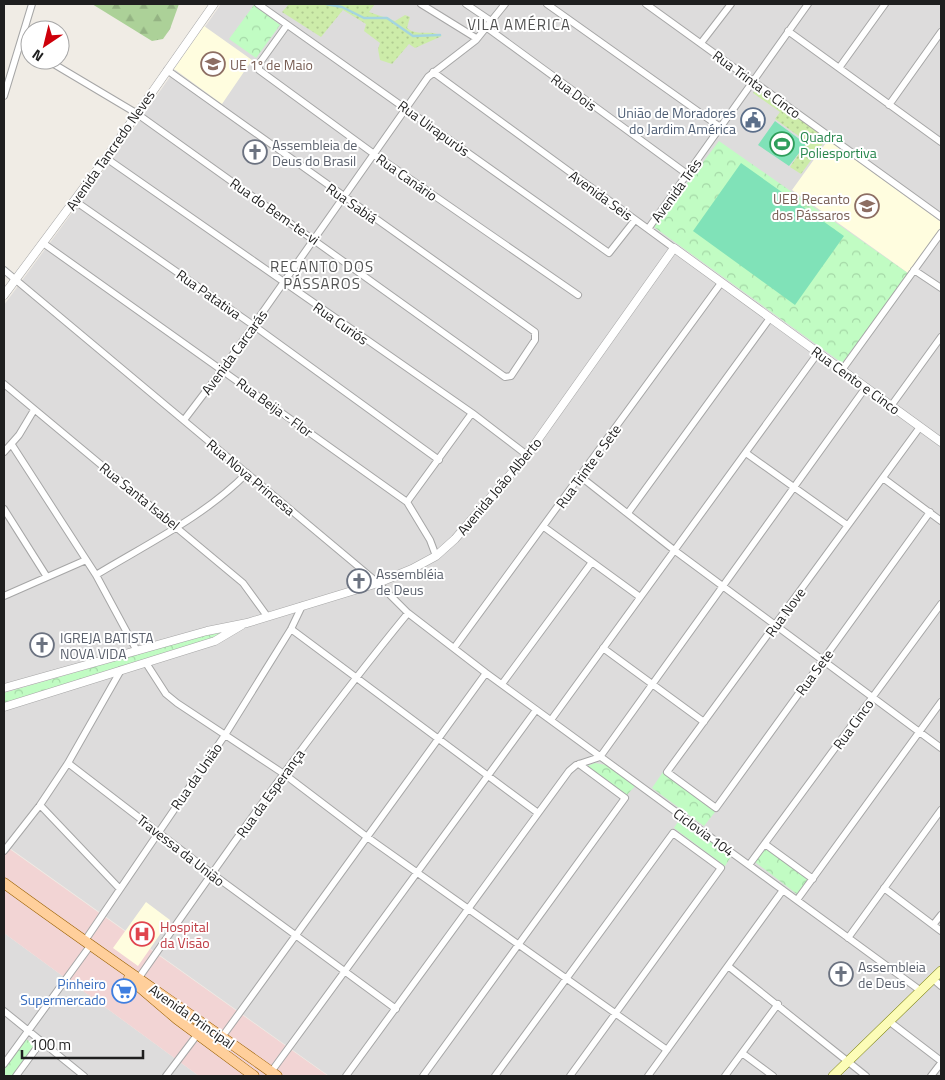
<svg xmlns="http://www.w3.org/2000/svg" width="945" height="1080" font-family="'Titillium Web',sans-serif">
<style>
.residential{fill:#dddcdc}
.commercial{fill:#f2d4d4}
.education{fill:#fffddf}
.grass{fill:url(#grass-dots)}
.forest{fill:url(#forest-firs)}
.park{fill:url(#park-crowns)}
.pitch{fill:#80e2b8}
.lines{fill:none;stroke-linecap:round;stroke-linejoin:round}
.stream{stroke:#a4d5e0;stroke-width:2.5}
.minor-casing{stroke:#a6a6a6;stroke-width:8}
.tertiary-casing{stroke:#a6a6a6;stroke-width:9}
.secondary-casing{stroke:#757c01;stroke-width:10}
.primary-casing{stroke:#9a6000;stroke-width:11}
.minor{stroke:#fff;stroke-width:6}
.tertiary{stroke:#fff;stroke-width:8}
.secondary{stroke:#fcfcb7;stroke-width:9}
.primary{stroke:#ffcf9b;stroke-width:10}
.labels{text-anchor:middle;dominant-baseline:central;stroke-width:4;stroke-linejoin:round;paint-order:stroke}
.education-label{font-size:14px;fill:#785e54;stroke:#fff;text-anchor:start}
.street-label{font-size:14px;fill:#1f1f1f;stroke:#fff}
.service-label{font-size:14px;fill:#4e5e75;stroke:#fff;text-anchor:end}
.leisure-label{font-size:14px;fill:#27864d;stroke:#fff;text-anchor:start}
.worship-label{font-size:14px;fill:#5b616d;stroke:#fff;text-anchor:start}
.health-label{font-size:14px;fill:#be3a42;stroke:#fff;text-anchor:start}
.shop-label{font-size:14px;fill:#366cbe;stroke:#fff;text-anchor:end}
.neighbourhood-label{font-size:15px;letter-spacing:1px;fill:#525252;stroke:#fff}
</style>
<defs>
<pattern id="grass-dots" width="8" height="8" patternUnits="userSpaceOnUse" patternTransform="scale(1.25)"><rect width="8" height="8" fill="#cdeca9"/><path d="M2 2h.1M6 6h.1" fill="none" stroke="#b0ca91" stroke-width="1.8" stroke-linecap="round"/></pattern>
<pattern id="forest-firs" width="22" height="20" patternUnits="userSpaceOnUse" patternTransform="scale(1.25)"><rect width="22" height="20" fill="#acd198"/><path d="M5 1l3.5 6h-7zM16 11l3.5 6h-7z" fill="#94b383"/></pattern>
<pattern id="park-crowns" width="20" height="18" patternUnits="userSpaceOnUse" patternTransform="scale(1.25)"><rect width="20" height="18" fill="#c1fcc3"/><path d="M2 6a3 3 0 1 1 6 0M12 15a3 3 0 1 1 6 0" fill="none" stroke="#a5d8a7"/></pattern>
</defs>
<rect width="100%" height="100%" fill="#f0ece5"/>
<path class="residential" d="M221,4H941V1076H329L4,844V305L130,134Z
M4,933L199,1076H4Z"/>
<path class="commercial" d="M4,845L328,1076H199L4,933Z"/>
<path class="education" d="M204,26L252,60L222,104L174,69Z
M828,140L941,222V227L908,273L792,190Z
M146,902L170,920L138,966L113,948Z"/>
<path class="grass" d="M289,4H375L369,12L395,21L405,15L410,17L407,28C418,37 431,29 442,36L415,48L409,44L392,64L380,60L378,49L380,43L364,31L366,24L343,10L321,37L282,12Z
M756,89L827,138L801,174L790,167L807,142L775,119L780,112L753,93Z"/>
<path class="forest" d="M92,4H179L170,29L163,39L152,41Z"/>
<path class="park" d="M254,5L280,25L256,58L229,39Z
M719,141L909,274L842,363L654,227Z
M235,626L212,638L4,704V693Z
M595,763L606,765L635,786L627,795L587,766Z
M663,772L715,812L704,826L652,788Z
M681,817L732,855L725,866L674,828Z
M765,848L808,880L798,895L755,862Z
M26,1039L35,1045L12,1076H4V1070Z"/>
<path class="pitch" d="M775,121L806,144L789,166L758,145Z
M741,163L844,236L795,305L693,231Z"/>
<g class="lines">
<path class="stream" d="M326,4L342,7L364,18H387L413,36L440,35"/>
<g class="minor-casing">
<path id="minor" d="M258,4L609,253L635,220
M421,4L476,38
M466,4L491,21
M547,4L720,127
M646,4L941,217
M287,25L259,64V70L374,154L578,295
M486,27L687,174
M788,31L941,142
M701,43L731,4
M20,44L30,50
M47,60L136,113L505,377L511,376L535,340V332L167,70
M839,68L885,4
M433,72L674,248
M4,96L32,4
M889,105L941,32
M106,158L472,413L527,455
M75,201L253,325L439,460
M648,229L808,4
M43,243L407,502L430,540L436,556
M4,270L378,583L408,613L486,673L921,991
M914,270L941,288
M842,370L941,233
M4,384L243,583L267,616
M891,406L941,337
M184,420L222,370L428,77L476,40L505,4
M920,427L667,772L716,808L930,512
M12,445L96,575L137,651
M4,452L19,435L34,410
M746,453L847,525
M581,477L674,550L941,748
M883,478L941,521
M407,502L472,413
M4,509L47,577
M628,513L770,318
M544,527L640,597
M96,575C147,544 205,516 247,473
M4,596L86,560
M291,629L538,813
M454,648L721,283
M603,648L704,722
M146,663L166,694L177,703L284,774L367,837L667,1050
M502,684L592,562
M551,720L818,353
M68,763L211,873L396,1009
M40,805L119,888
M765,844L813,879
M4,851L40,805L68,763L121,670
M749,865L941,604
M884,888L941,931
M797,900L941,702
M933,925L941,915
M848,938L941,810
M84,942L225,735L291,629L302,606
M728,966L866,1076
M138,979C225,854 312,730 408,613
M933,979L941,986
M4,1011L84,1076
M890,1022L941,1061
M222,1037L486,673
M742,1053L773,1076
M4,1064L90,946
M271,1072L536,710
M16,1076L41,1042
M166,1076L197,1035
M346,1076L569,771L576,765L600,757L866,387
M423,1076L625,798L579,764
M495,1076L673,833L721,868L570,1076
M648,1076L783,890
M725,1076L778,1004
M931,1076L941,1063"/>
</g>
<g class="tertiary-casing">
<path id="tertiary" d="M4,295L106,158L214,4
M4,688L207,631L247,623L378,583L412,569L436,556L455,539L527,455L674,248L941,442
M4,707L215,641L242,625"/>
</g>
<g class="secondary-casing">
<path id="secondary" d="M833,1076L941,971"/>
</g>
<g class="primary-casing">
<path id="primary" d="M4,883C94,949 186,1011 277,1076
M129,978L177,1019L254,1076"/>
</g>
<use href="#minor" class="minor"/>
<use href="#tertiary" class="tertiary"/>
<use href="#secondary" class="secondary"/>
<use href="#primary" class="primary"/>
</g>
<defs>
<g id="school-ring" transform="scale(1.25)"><circle r="9.5" fill="#fff" stroke="#8d6e63" stroke-width="1.5"/><path d="M0-5L7-2L0 1L-7-2ZM-4 1L0 2.5L4 1V4Q0 6-4 4Z" fill="#8d6e63"/></g>
<g id="civic-ring" transform="scale(1.25)"><circle r="9.5" fill="#fff" stroke="#5c6f8a" stroke-width="1.5"/><path d="M-.6-6.5H3V-4.5H.6V-3L4-1V1h2V6H-6V1h2V-1L-.6-3ZM-1.2 2.5V6h2.4V2.5Z" fill="#5c6f8a"/></g>
<g id="stadium-ring" transform="scale(1.25)"><circle r="9.5" fill="#fff" stroke="#2e9e5b" stroke-width="1.5"/><path d="M0-5a6.5 5 0 1 0 0 10a6.5 5 0 1 0 0-10ZM-3.5-1.8h7v3.6h-7Z" fill="#2e9e5b"/></g>
<g id="church-ring" transform="scale(1.25)"><circle r="9.5" fill="#fff" stroke="#6b7280" stroke-width="1.5"/><path d="M-1.2-6h2.4v3.5h3.3v2.4h-3.3V6h-2.4V-.1h-3.3v-2.4h3.3Z" fill="#6b7280"/></g>
<g id="hospital-ring" transform="scale(1.25)"><circle r="9.5" fill="#fff" stroke="#e0444e" stroke-width="1.5"/><path d="M-5-5h3v3.5h4V-5h3V5h-3V1.5h-4V5h-3Z" fill="#e0444e"/></g>
<g id="supermarket-ring" transform="scale(1.25)"><circle r="9.5" fill="#fff" stroke="#3f7fe0" stroke-width="1.5"/><path d="M-6-5.5h2.5l.6 2H6L4.5 2H-2.5L-4.4-4H-6ZM-1.5 3.2a1.3 1.3 0 1 0 .1 0ZM3 3.2a1.3 1.3 0 1 0 .1 0Z" fill="#3f7fe0"/></g>
</defs>
<g fill-rule="evenodd">
<use href="#school-ring" x="213" y="64"/>
<use href="#civic-ring" x="753" y="120"/>
<use href="#stadium-ring" x="782" y="144"/>
<use href="#church-ring" x="255" y="152"/>
<use href="#school-ring" x="867" y="206"/>
<use href="#church-ring" x="359" y="581"/>
<use href="#church-ring" x="42" y="645"/>
<use href="#hospital-ring" x="142" y="934"/>
<use href="#church-ring" x="841" y="974"/>
<use href="#supermarket-ring" x="124" y="991"/>
</g>
<g class="labels">
<g class="education-label">
<text x="230" y="64">UE 1º de Maio</text>
<text x="850" y="198" text-anchor="end">UEB Recanto<tspan x="850" dy="16">dos Pássaros</tspan></text>
</g>
<g class="street-label">
<text transform="translate(757 84) rotate(36)">Rua Trinta e Cinco</text>
<text transform="translate(574 92) rotate(36)">Rua Dois</text>
<text transform="translate(434 128) rotate(36)">Rua Uirapurύs</text>
<text transform="translate(110 150) rotate(-55)">Avenida Tancredo Neves</text>
<text transform="translate(407 177) rotate(35)">Rua Canário</text>
<text transform="translate(676 190) rotate(-54)">Avenida Três</text>
<text transform="translate(601 195) rotate(36)">Avenida Seis</text>
<text transform="translate(352 203) rotate(35)">Rua Sabiá</text>
<text transform="translate(275 211) rotate(35)">Rua do Bem-te-vi</text>
<text transform="translate(209 294) rotate(35)">Rua Patativa</text>
<text transform="translate(341 323) rotate(35)">Rua Curiós</text>
<text transform="translate(234 352) rotate(-54)">Avenida Carcarás</text>
<text transform="translate(856 380) rotate(36)">Rua Cento e Cinco</text>
<text transform="translate(275 407) rotate(36)">Rua Beija - Flor</text>
<text transform="translate(588 466) rotate(-54)">Rua Trinte e Sete</text>
<text transform="translate(251 477) rotate(40)">Rua Nova Princesa</text>
<text transform="translate(499 486) rotate(-50)">Avenida João Alberto</text>
<text transform="translate(140 496) rotate(39)">Rua Santa Isabel</text>
<text transform="translate(785 612) rotate(-54)">Rua Nove</text>
<text transform="translate(814 672) rotate(-54)">Rua Sete</text>
<text transform="translate(853 724) rotate(-54)">Rua Cinco</text>
<text transform="translate(196 776) rotate(-55)">Rua da União</text>
<text transform="translate(270 793) rotate(-54)">Rua da Esperança</text>
<text transform="translate(704 832) rotate(36)">Ciclovia 104</text>
<text transform="translate(181 850) rotate(38)">Travessa da União</text>
<text transform="translate(192 1016) rotate(35)">Avenida Principal</text>
</g>
<g class="service-label">
<text x="736" y="112">União de Moradores<tspan x="736" dy="16">do Jardim América</tspan></text>
</g>
<g class="leisure-label">
<text x="800" y="136">Quadra<tspan x="800" dy="16">Poliesportiva</tspan></text>
</g>
<g class="worship-label">
<text x="272" y="144">Assembleia de<tspan x="272" dy="16">Deus do Brasil</tspan></text>
<text x="376" y="573">Assembléia<tspan x="376" dy="16">de Deus</tspan></text>
<text x="60" y="637">IGREJA BATISTA<tspan x="60" dy="16">NOVA VIDA</tspan></text>
<text x="858" y="966">Assembleia<tspan x="858" dy="16">de Deus</tspan></text>
</g>
<g class="health-label">
<text x="160" y="926">Hospital<tspan x="160" dy="16">da Visão</tspan></text>
</g>
<g class="shop-label">
<text x="106" y="983">Pinheiro<tspan x="106" dy="16">Supermercado</tspan></text>
</g>
<g class="neighbourhood-label">
<text x="519" y="24">VILA AMÉRICA</text>
<text x="322" y="266">RECANTO DOS<tspan x="322" dy="17">PÁSSAROS</tspan></text>
</g>
</g>
<rect width="945" height="1080" fill="none" stroke="#1f1f1f" stroke-width="10"/>
<g transform="translate(45 45) rotate(215)"><circle r="24" fill="#ffffff" stroke="#a5a5a5"/>
<path d="M0-4L9 19L0 12L-9 19Z" fill="#ce000a"/>
<text y="-8" font-size="14" font-weight="bold" text-anchor="middle" fill="#1f1f1f">N</text>
</g>
<path d="M22 1050v8h121v-8" fill="none" stroke="#1f1f1f" stroke-width="2.5"/>
<text x="30" y="1050" font-size="15" fill="#1f1f1f" stroke="#ffffff" stroke-width="4" paint-order="stroke">100 m</text>
</svg>
